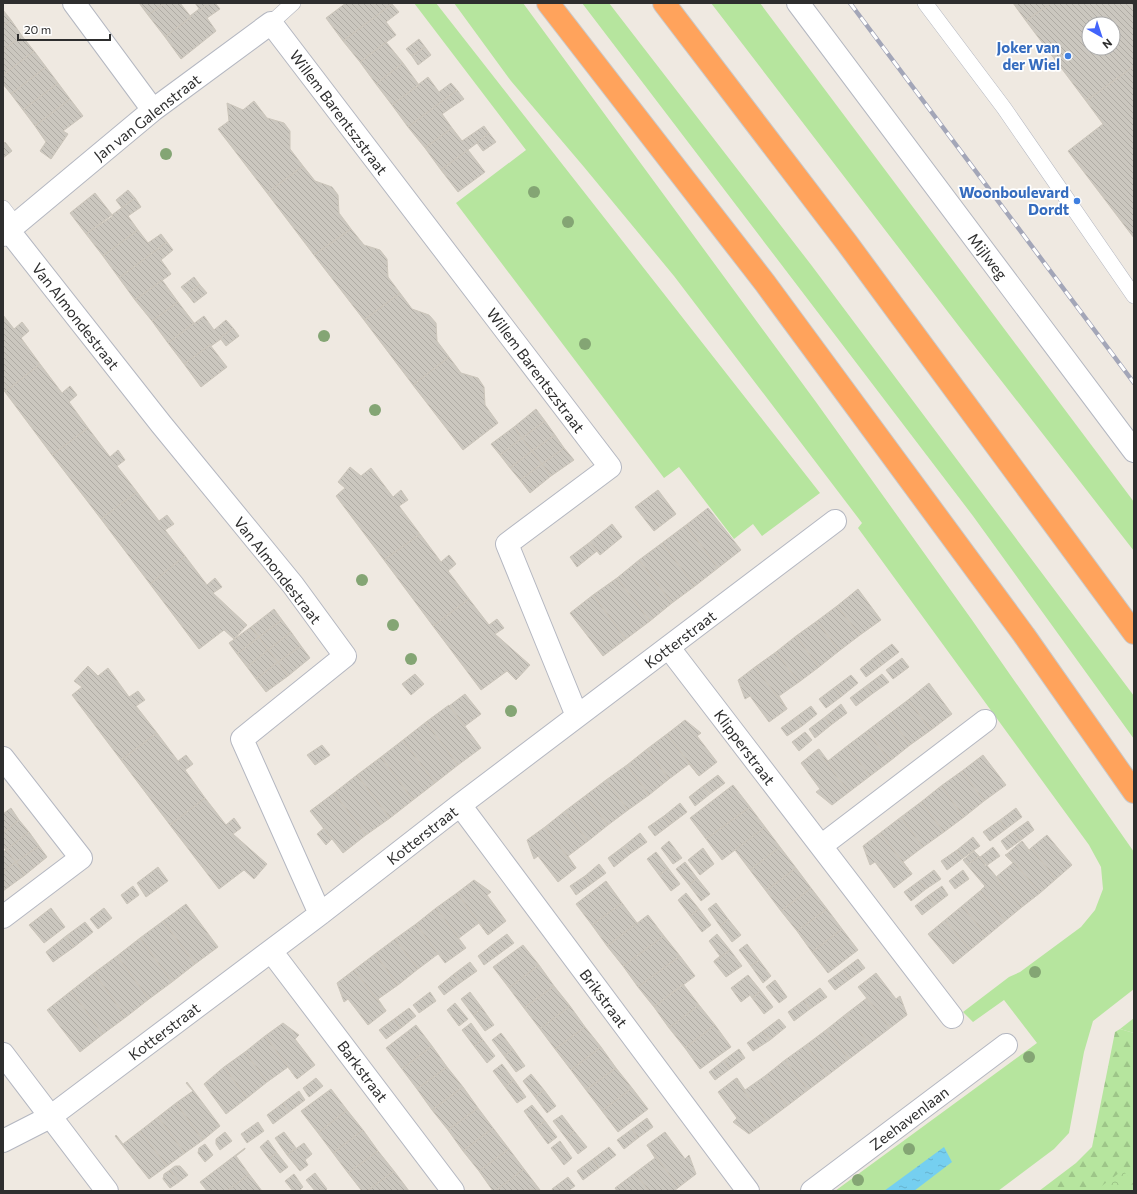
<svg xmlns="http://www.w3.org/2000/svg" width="1137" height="1194" font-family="Commissioner,sans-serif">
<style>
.grass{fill:#b6e59e}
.forest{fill:url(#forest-firs)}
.park{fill:url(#park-crowns)}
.water{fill:url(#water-ripples)}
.building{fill:url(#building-back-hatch);stroke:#cbc5ba;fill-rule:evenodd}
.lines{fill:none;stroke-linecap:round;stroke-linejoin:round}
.lane-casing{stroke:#b4b7c1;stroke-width:16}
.street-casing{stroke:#b4b7c1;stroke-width:24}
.secondary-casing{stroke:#b4b7c1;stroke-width:24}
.highway-casing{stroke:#c9c9c9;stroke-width:24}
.lane{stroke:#fff;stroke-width:15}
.street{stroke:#fff;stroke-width:22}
.secondary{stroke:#fff;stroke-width:22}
.highway{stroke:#ffa35c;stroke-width:22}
.rail-casing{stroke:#a3a6b8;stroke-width:4.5}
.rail{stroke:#fff;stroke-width:3;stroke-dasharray:9;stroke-linecap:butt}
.tree{fill:#84a574}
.shop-dot{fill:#3f7fe0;stroke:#fff;stroke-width:1.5}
.labels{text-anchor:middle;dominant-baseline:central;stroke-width:3.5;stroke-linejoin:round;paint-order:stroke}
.shop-label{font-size:15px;font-weight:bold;fill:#366cbe;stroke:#fff;text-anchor:end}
.street-label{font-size:15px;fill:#2e2e2e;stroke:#fff}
</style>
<defs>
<pattern id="forest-firs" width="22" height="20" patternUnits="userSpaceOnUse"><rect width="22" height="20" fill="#b6e59e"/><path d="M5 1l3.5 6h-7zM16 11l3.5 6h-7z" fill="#9dc588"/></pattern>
<pattern id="park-crowns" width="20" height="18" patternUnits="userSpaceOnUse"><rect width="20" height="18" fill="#b6e59e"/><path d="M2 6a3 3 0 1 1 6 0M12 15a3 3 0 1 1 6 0" fill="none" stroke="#9dc588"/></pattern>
<pattern id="water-ripples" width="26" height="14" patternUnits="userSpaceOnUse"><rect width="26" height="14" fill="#75cff0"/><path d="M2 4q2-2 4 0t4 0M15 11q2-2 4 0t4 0" fill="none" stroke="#66b2ce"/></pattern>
<pattern id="building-back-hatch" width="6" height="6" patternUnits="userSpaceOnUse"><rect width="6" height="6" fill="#cbc7bf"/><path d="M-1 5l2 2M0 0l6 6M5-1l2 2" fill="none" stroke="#afaba4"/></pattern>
</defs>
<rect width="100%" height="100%" fill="#efe9e1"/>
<path class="grass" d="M414,3H436L820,493L762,536L753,524L734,539L679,467L664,478L456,203L526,150Z
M454,3H523L816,402L972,620L1134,852V989L1093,1021L1084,1052L1069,1133L1054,1149L998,1191H835L1037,1043L1004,1000L973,1022L963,1012L1009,977L1020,972L1081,927L1095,910L1103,889L1101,867L1089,845L858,528L862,523L674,276L584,167L511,81Z
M582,3H609L812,266L1134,696V739L973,516Z
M711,3H760L1134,502V551L961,329Z
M1134,1018V1033L1120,1029Z"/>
<path class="forest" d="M1120,1029L1134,1033V1191H1039L1076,1163L1092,1147L1115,1032Z"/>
<path class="park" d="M1123,1170L1134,1185V1191H1095Z"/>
<path class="water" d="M944,1147L952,1162L914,1191H884Z"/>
<path class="building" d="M139,3H165L148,15Z
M165,3H180L191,17L165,37L148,15Z
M195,3H209L200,10Z
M210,3H215L220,9L207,18L216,31L181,59L165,37L191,17L190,16L199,9L201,10Z
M346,3H372L374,5L377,3L392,4L343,41L326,18Z
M1013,3H1051L1026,21Z
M1051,3H1134V66L1086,101L1026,21ZM1089,24H1113V48H1089Z
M392,4L399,12L386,22L396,35L360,62L343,41Z
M3,10L11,20L3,26Z
M11,20L22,36L3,50V26Z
M22,36L34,51L3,75V50Z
M419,39L425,47L412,56L406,49Z
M386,42L403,63L376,84L360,62Z
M425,47L431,55L418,65L412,56Z
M34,51L46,67L11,94L3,84V75Z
M403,63L419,85L392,105L376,84Z
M1134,66V238L1068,151L1103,124L1086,101Z
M46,67L58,83L23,110L11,94Z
M428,77L439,92L451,83L457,90L408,127L392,105Z
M58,83L70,99L35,126L23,110Z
M457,90L464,99L442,114L452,128L425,148L408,127Z
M70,99L83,116L63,131L68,134L51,159L40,151L46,142L35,126Z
M254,101L267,118L284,123L290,131V149L303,166L267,193L218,129L229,121L227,103L243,110Z
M484,126L489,133L477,143L441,170L425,148L452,128L462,141Z
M489,133L496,142L483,151L477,143Z
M5,142L12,151L3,158V144Z
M468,150L485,172L458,192L441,170Z
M303,166L315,181L332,187L338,195L339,213L351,229L314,255L267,193Z
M128,190L135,198L122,208L116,200Z
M95,193L113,216L86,234L70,213Z
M135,198L141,207L128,216L138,230L103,256L86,234Z
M351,229L364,245L380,250L387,259L388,277L400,293L364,320L314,255Z
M138,230L148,243L161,234L167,242L119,278L103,256Z
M167,242L173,250L161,260L171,274L135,300L119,278Z
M194,277L200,285L187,294L181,287Z
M162,280L178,302L152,321L135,300Z
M200,285L207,293L194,303L187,294Z
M400,293L412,309L429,315L436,323L437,341L449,357L413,385L364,320Z
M178,302L194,323L168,343L152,321Z
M3,315L14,329L22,322L29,331L21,338L40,364L5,392L3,389Z
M204,316L214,330L226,320L233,328L220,338L221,339L211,346L210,345L184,364L168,343Z
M233,328L239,336L226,346L220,338Z
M210,345L227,367L201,387L184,364Z
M449,357L461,373L478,378L484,387L485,405L498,423L463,450L413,385Z
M40,364L62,393L70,386L77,395L69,402L88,428L52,455L5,392Z
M536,409L545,421L522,438L514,427Z
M545,421L555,435L532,451L522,438Z
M514,427L522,438L500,455L491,444Z
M88,428L110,457L118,450L125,460L117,466L137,492L101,519L52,455Z
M555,435L564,448L542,464L532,451Z
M522,438L532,451L510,468L500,455Z
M564,448L574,460L551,476L542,464Z
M532,451L542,464L520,480L510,468Z
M542,464L551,476L530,493L520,480Z
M350,467L361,476L371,468L393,497L401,490L408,500L399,506L420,534L384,560L336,496L345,488L338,482Z
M658,490L676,514L654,531L635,507Z
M137,492L159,521L167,515L174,524L165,530L185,556L150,584L101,519Z
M708,508L741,550L718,568L686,525Z
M612,524L622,537L600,555L590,542Z
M686,525L718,568L695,586L662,543Z
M420,534L441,562L449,555L456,564L448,571L469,599L433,626L384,560Z
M590,542L597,551L577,567L570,557Z
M662,543L695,586L672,603L639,560Z
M185,556L207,585L215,578L222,587L213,593L247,625L234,639L224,630L199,649L150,584Z
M639,560L672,603L650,621L617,578Z
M617,578L650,621L626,639L593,595Z
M858,589L881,620L860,635L837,606Z
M593,595L626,639L603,656L570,613Z
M469,599L489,625L497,619L504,628L495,634L530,665L516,680L507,671L481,690L433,626Z
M837,606L860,635L839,651L817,621Z
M274,609L282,620L259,637L251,627Z
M282,620L291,632L268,650L259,637Z
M817,621L839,651L819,667L796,636Z
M251,627L259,637L237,654L229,643Z
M291,632L301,646L278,662L268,650Z
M796,636L819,667L799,682L776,652Z
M259,637L268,650L247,667L237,654Z
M892,644L899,652L882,665L876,656Z
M301,646L310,658L288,676L278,662Z
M268,650L278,662L256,679L247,667Z
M776,652L799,682L779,696L787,709L755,667Z
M876,656L882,665L866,677L860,669Z
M902,658L909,667L893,679L886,670Z
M278,662L288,676L266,692L256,679Z
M88,666L98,676L108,668L129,697L138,691L145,700L136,706L157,733L121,760L72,695L82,687L74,681Z
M755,667L787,709L769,722L750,696L745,699L738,680Z
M415,674L424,684L411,695L402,684Z
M882,674L889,682L872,694L866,686Z
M851,675L858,683L842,696L835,687Z
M929,683L952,714L931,730L908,700Z
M866,686L872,694L856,706L850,698Z
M835,687L842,696L826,708L819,699Z
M465,694L481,714L465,726L449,706Z
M908,700L931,730L910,745L888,715Z
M841,704L847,713L831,725L825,717Z
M449,705L481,748L458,765L426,722Z
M811,706L817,714L802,726L796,717Z
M888,715L910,745L890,761L867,731Z
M796,717L802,726L787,736L781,728Z
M825,717L831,725L815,738L809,729Z
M685,720L701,733L697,736L717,762L699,776L667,734Z
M426,722L458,765L435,783L403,740Z
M867,731L890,761L870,776L847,746Z
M805,732L812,740L799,751L792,742Z
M157,733L178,761L186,755L193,764L185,770L205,798L170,825L121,760Z
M667,734L699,776L689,764L669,779L647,749Z
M403,740L435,783L413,800L381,757Z
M322,745L330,755L315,765L307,755Z
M847,746L870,776L849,792L817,750L819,749L828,761Z
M647,749L669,779L649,795L627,765Z
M817,750L849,792L832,805L816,792L820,789L801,763Z
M983,755L1006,785L984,801L962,771Z
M381,757L413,800L390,818L357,775Z
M627,765L649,795L628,810L606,780Z
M962,771L984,801L964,817L941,786Z
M357,775L390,818L366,835L334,793Z
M718,775L725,783L710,794L703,786Z
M606,780L628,810L608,825L585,796Z
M733,785L750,807L706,839L690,818Z
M703,786L710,794L695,806L689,797Z
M941,786L964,817L944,832L921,802Z
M334,793L366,835L343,853L310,811Z
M585,796L608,825L588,841L565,811Z
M205,798L226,825L234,818L241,828L233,834L267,864L254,879L244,870L219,889L170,825Z
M921,802L944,832L923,847L901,817Z
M680,803L687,812L671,824L664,816Z
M750,807L765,827L722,860L706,839Z
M11,808L19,820L3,833V814Z
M1016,808L1022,817L1006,829L1000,820Z
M565,811L588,841L568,856L576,868L545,827Z
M664,816L671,824L655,836L648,827Z
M901,817L923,847L903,862L912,874L880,833Z
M19,820L29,832L6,850L3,846V833Z
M1000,820L1006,829L990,841L983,832Z
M1028,821L1034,830L1021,840L1014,831Z
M545,827L576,868L558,882L538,856L534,859L527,840Z
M765,827L780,847L750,870L735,850Z
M324,828L332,839L326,845L317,834Z
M1014,831L1021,840L1007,850L1001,841Z
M29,832L39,846L16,862L6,850Z
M640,833L647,842L630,854L624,846Z
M880,833L912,874L894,888L875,862L870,865L863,846Z
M1047,835L1072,865L1056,879L1031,848Z
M973,837L980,846L963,858L957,850Z
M669,841L682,858L673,864L661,848Z
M1022,841L1029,850L1031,848L1056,879L1040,893L1007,854Z
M39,846L47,857L25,875L16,862Z
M624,846L630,854L614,867L608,858Z
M780,847L796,868L766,891L750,870Z
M993,847L1000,856L986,866L980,857Z
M703,848L714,864L700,875L688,860Z
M6,850L16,862L3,872V852Z
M957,850L963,858L947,870L941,861Z
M974,851L979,856L967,865L963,860Z
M656,852L668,868L659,875L647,859Z
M1007,854L1040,893L1022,907L996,877L1013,863L1005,855Z
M979,856L1022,907L1005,921L980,891L985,886L967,865Z
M16,862L25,875L3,891V872Z
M685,862L697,878L689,885L676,869Z
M599,864L606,873L591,884L585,876Z
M158,867L168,881L146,897L137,883Z
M668,868L680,884L671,891L659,875Z
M796,868L811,888L781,911L766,891Z
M934,870L941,879L926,889L919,881Z
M963,870L969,879L955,889L949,881Z
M585,876L591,884L576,895L570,886Z
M697,878L710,894L701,901L689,885Z
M474,880L491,892L487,895L506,921L488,935L457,893Z
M606,881L622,903L592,925L576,904Z
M919,881L926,889L911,901L904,892Z
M133,886L139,895L127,904L121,895Z
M942,886L948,895L935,905L928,896Z
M811,888L827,909L797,931L781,911Z
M980,891L1005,921L987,936L962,906Z
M457,893L488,935L479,923L459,938L436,908Z
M686,893L699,909L690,916L678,900Z
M928,896L935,905L922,915L915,906Z
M622,903L637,923L607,946L592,925Z
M716,903L728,919L720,926L708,909Z
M186,904L218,947L195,964L163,921Z
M962,906L987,936L970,950L945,920Z
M51,908L65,927L44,943L29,925Z
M104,908L112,918L98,929L90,919Z
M436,908L466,948L445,963L416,924Z
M699,909L711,925L702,932L690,916Z
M827,909L842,929L812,952L797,931Z
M648,915L664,936L623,966L607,946Z
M728,919L741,935L732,942L720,926Z
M945,920L970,950L953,964L928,934Z
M163,921L195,964L172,982L140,938Z
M85,922L93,932L74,947L66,936Z
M416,924L438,954L418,969L395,939Z
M842,929L858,950L828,973L812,952Z
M507,934L514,943L499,954L492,945Z
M717,934L730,950L714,962V961L720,956L709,941Z
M66,936L74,947L53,962L46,952Z
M664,936L680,956L638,987L623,966Z
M140,938L172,982L149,999L117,956Z
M395,939L418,969L398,985L375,954Z
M747,944L759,960L751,966L739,950Z
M492,945L499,954L484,965L478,956Z
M523,945L539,965L509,988L493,967Z
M730,950L742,966L726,977L714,962Z
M375,954L398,985L378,999L386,1011L354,970Z
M117,956L149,999L126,1017L94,973Z
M680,956L695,976L654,1007L638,987Z
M858,959L865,968L850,979L843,970Z
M759,960L771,976L763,983L751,966Z
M470,962L477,971L460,983L454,974Z
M539,965L554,986L524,1008L509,988Z
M354,970L386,1011L368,1025L348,999L344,1002L337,983Z
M843,970L850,979L835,990L828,981Z
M94,973L126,1017L103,1034L71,991Z
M876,973L896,999L900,996L907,1015L890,1028L858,987Z
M454,974L460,983L444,995L438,987Z
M748,975L761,991L752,998L750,995L741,1002L731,988Z
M775,980L787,997L779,1003L766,987Z
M683,984L699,1005L669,1028L654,1007Z
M554,986L570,1006L540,1029L524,1008Z
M820,988L827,997L810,1009L804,1000Z
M71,991L103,1034L80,1052L47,1010Z
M761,991L773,1007L764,1014L752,998Z
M430,992L436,1001L419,1013L413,1005Z
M470,992L482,1008L473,1015L461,999Z
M867,998L890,1028L869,1044L846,1014Z
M804,1000L810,1009L794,1021L788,1012Z
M455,1003L468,1019L459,1026L447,1010Z
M699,1005L715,1025L685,1048L669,1028Z
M570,1006L585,1027L555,1049L540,1029Z
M409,1008L416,1016L401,1028L394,1019Z
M482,1008L494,1025L485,1031L473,1015Z
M846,1014L869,1044L849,1059L826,1030Z
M394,1019L401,1028L386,1039L379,1030Z
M779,1019L786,1027L770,1040L763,1031Z
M283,1023L299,1035L295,1039L315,1065L297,1079L265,1036Z
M471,1023L483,1040L474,1046L462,1030Z
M416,1025L432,1046L402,1069L386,1048Z
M715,1025L731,1047L700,1069L685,1048Z
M585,1027L601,1047L571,1070L555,1049Z
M826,1030L849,1059L828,1075L806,1045Z
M763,1031L770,1040L753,1051L747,1043Z
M501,1033L513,1049L504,1056L492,1040Z
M265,1036L297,1079L288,1067L267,1082L245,1052Z
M483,1040L495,1056L487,1063L474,1046Z
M806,1045L828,1075L808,1090L785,1060Z
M432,1046L447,1067L417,1089L402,1069Z
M601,1047L616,1068L586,1090L571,1070Z
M513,1049L525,1066L516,1072L504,1056Z
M739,1049L745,1058L730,1069L724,1060Z
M245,1052L267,1082L247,1098L224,1067Z
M724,1060L730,1069L715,1080L709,1072Z
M785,1060L808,1090L787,1106L765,1076Z
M502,1064L514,1080L505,1087L493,1071Z
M224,1067L247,1098L226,1114L204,1084Z
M447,1067L463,1087L432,1110L417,1089Z
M616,1068L632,1088L602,1111L586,1090Z
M531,1074L544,1090L535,1097L523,1081Z
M765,1076L787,1106L767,1121L735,1079L737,1078L745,1090Z
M316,1078L323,1086L309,1097L303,1088Z
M735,1079L767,1121L749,1134L733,1122L737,1118L718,1092Z
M514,1080L526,1097L517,1103L505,1087Z
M187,1082L220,1126L203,1140L176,1103L193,1091L186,1083Z
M463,1087L478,1108L448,1130L432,1110Z
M632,1088L648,1109L618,1132L602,1111Z
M331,1089L347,1110L318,1133L301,1111Z
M544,1090L556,1106L547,1113L535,1097Z
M299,1091L305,1100L289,1112L283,1103Z
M176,1103L203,1140L185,1153L158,1117Z
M283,1103L289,1112L273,1124L267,1115Z
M532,1105L545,1121L536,1128L524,1111Z
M478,1108L493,1128L463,1151L448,1130Z
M347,1110L363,1130L333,1153L318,1133Z
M562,1115L574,1131L566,1138L553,1121Z
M158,1117L185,1153L167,1166L140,1131Z
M647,1118L653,1127L638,1138L632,1129Z
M545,1121L557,1137L548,1144L536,1128Z
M258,1122L264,1131L247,1143L241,1134Z
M493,1128L509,1149L479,1171L463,1151Z
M632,1129L638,1138L624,1149L617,1140Z
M363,1130L378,1151L348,1173L333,1153Z
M140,1131L167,1166L149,1179L115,1136L116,1135L123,1144Z
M574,1131L587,1147L578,1154L566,1138Z
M225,1132L232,1141L220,1150L216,1144V1139Z
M284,1132L296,1148L287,1155L275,1138Z
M665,1132L685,1159L689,1155L696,1174L679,1187L647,1145Z
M268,1140L277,1153L269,1159L260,1147Z
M560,1141L572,1158L564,1165L551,1148Z
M304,1143L312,1154L305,1160L308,1165L300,1171L287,1155Z
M205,1144L213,1155L205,1162L198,1153L199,1148Z
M647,1145L679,1187L674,1191H649L635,1173L655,1158Z
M609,1147L616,1155L599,1168L593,1159Z
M245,1148V1149L236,1156L249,1174L227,1191H207L200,1182Z
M509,1149L524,1169L495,1191H493L479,1171Z
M378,1151L394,1171L367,1191H362L348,1173Z
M277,1153L288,1167L280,1173L269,1159Z
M593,1159L599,1168L583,1180L577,1171Z
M175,1166H180L188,1175L179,1182L170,1170Z
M524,1169L540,1190L495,1191Z
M170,1170L179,1182L170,1188L163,1179L164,1174Z
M394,1171L409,1191H367Z
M315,1173L327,1189L325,1191H315L306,1180Z
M635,1173L649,1191H617L615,1188Z
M249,1174L262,1191H227Z
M294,1174L303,1187L299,1191H293L285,1181Z
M568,1177L575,1186L568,1191H553L552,1189Z"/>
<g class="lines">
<g class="lane-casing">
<path id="lane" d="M925,3L1004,108L1134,296
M271,23L293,3
M3,208L16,225"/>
</g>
<g class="street-casing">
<path id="street" d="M74,3L153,110
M9,231L161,424L293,585L345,656L242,739L320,914
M3,235L153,110L271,23L610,467L507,544L577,716
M669,648L952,1017
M3,758L81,858L3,917
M460,805L748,1191
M821,846L985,721
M271,951L453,1191
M3,1054L107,1191
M3,1141L50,1117L320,914L460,805L835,521
M812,1191L1006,1045"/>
</g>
<g class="secondary-casing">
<path id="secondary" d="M798,3L1134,451"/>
</g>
<g class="highway-casing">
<path id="highway" d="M548,3L765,283L1024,635L1134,792
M664,3L847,243L1134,633"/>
</g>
<use href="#lane" class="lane"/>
<use href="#street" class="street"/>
<use href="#secondary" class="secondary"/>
<use href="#highway" class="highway"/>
<g class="rail-casing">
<path id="rail" d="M850,3L1134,383"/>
</g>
<use href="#rail" class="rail"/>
</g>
<g class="tree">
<circle cx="166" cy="154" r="6"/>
<circle cx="534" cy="192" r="6"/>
<circle cx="568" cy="222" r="6"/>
<circle cx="324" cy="336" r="6"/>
<circle cx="585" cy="344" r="6"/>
<circle cx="375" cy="410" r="6"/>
<circle cx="362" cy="580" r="6"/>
<circle cx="393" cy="625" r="6"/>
<circle cx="411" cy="659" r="6"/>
<circle cx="511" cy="711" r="6"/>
<circle cx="1035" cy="972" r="6"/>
<circle cx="1029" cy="1057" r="6"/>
<circle cx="909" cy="1149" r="6"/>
<circle cx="858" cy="1180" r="6"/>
</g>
<g class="shop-dot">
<circle cx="1068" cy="56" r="4"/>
<circle cx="1077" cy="201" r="4"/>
</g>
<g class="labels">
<g class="shop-label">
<text x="1060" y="47">Joker van<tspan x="1060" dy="17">der Wiel</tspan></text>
<text x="1069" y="192">Woonboulevard<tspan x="1069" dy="17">Dordt</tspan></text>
</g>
<g class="street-label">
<text transform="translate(339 112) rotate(53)">Willem Barentszstraat</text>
<text transform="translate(147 117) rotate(-38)">Jan van Galenstraat</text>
<text transform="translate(988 256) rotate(53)">Mijlweg</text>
<text transform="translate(76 316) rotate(52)">Van Almondestraat</text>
<text transform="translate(536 370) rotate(53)">Willem Barentszstraat</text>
<text transform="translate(278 570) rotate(52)">Van Almondestraat</text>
<text transform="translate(680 639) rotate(-37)">Kotterstraat</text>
<text transform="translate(745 747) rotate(53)">Klipperstraat</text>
<text transform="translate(422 835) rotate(-38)">Kotterstraat</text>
<text transform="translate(604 998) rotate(53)">Brikstraat</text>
<text transform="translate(164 1031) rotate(-37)">Kotterstraat</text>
<text transform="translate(363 1071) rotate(53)">Barkstraat</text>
<text transform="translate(909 1118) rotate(-37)">Zeehavenlaan</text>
</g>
</g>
<rect width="1137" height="1194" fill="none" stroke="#2e2e2e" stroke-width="8"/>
<g transform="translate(1101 36) rotate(141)"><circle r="19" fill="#ffffff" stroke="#ababab"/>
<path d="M0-3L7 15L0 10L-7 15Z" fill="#4264fb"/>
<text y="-6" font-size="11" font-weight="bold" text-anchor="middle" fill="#2e2e2e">N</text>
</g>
<path d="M18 34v6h92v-6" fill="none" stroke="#2e2e2e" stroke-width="2"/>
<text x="24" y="34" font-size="12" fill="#2e2e2e" stroke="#ffffff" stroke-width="3" paint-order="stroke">20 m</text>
</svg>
